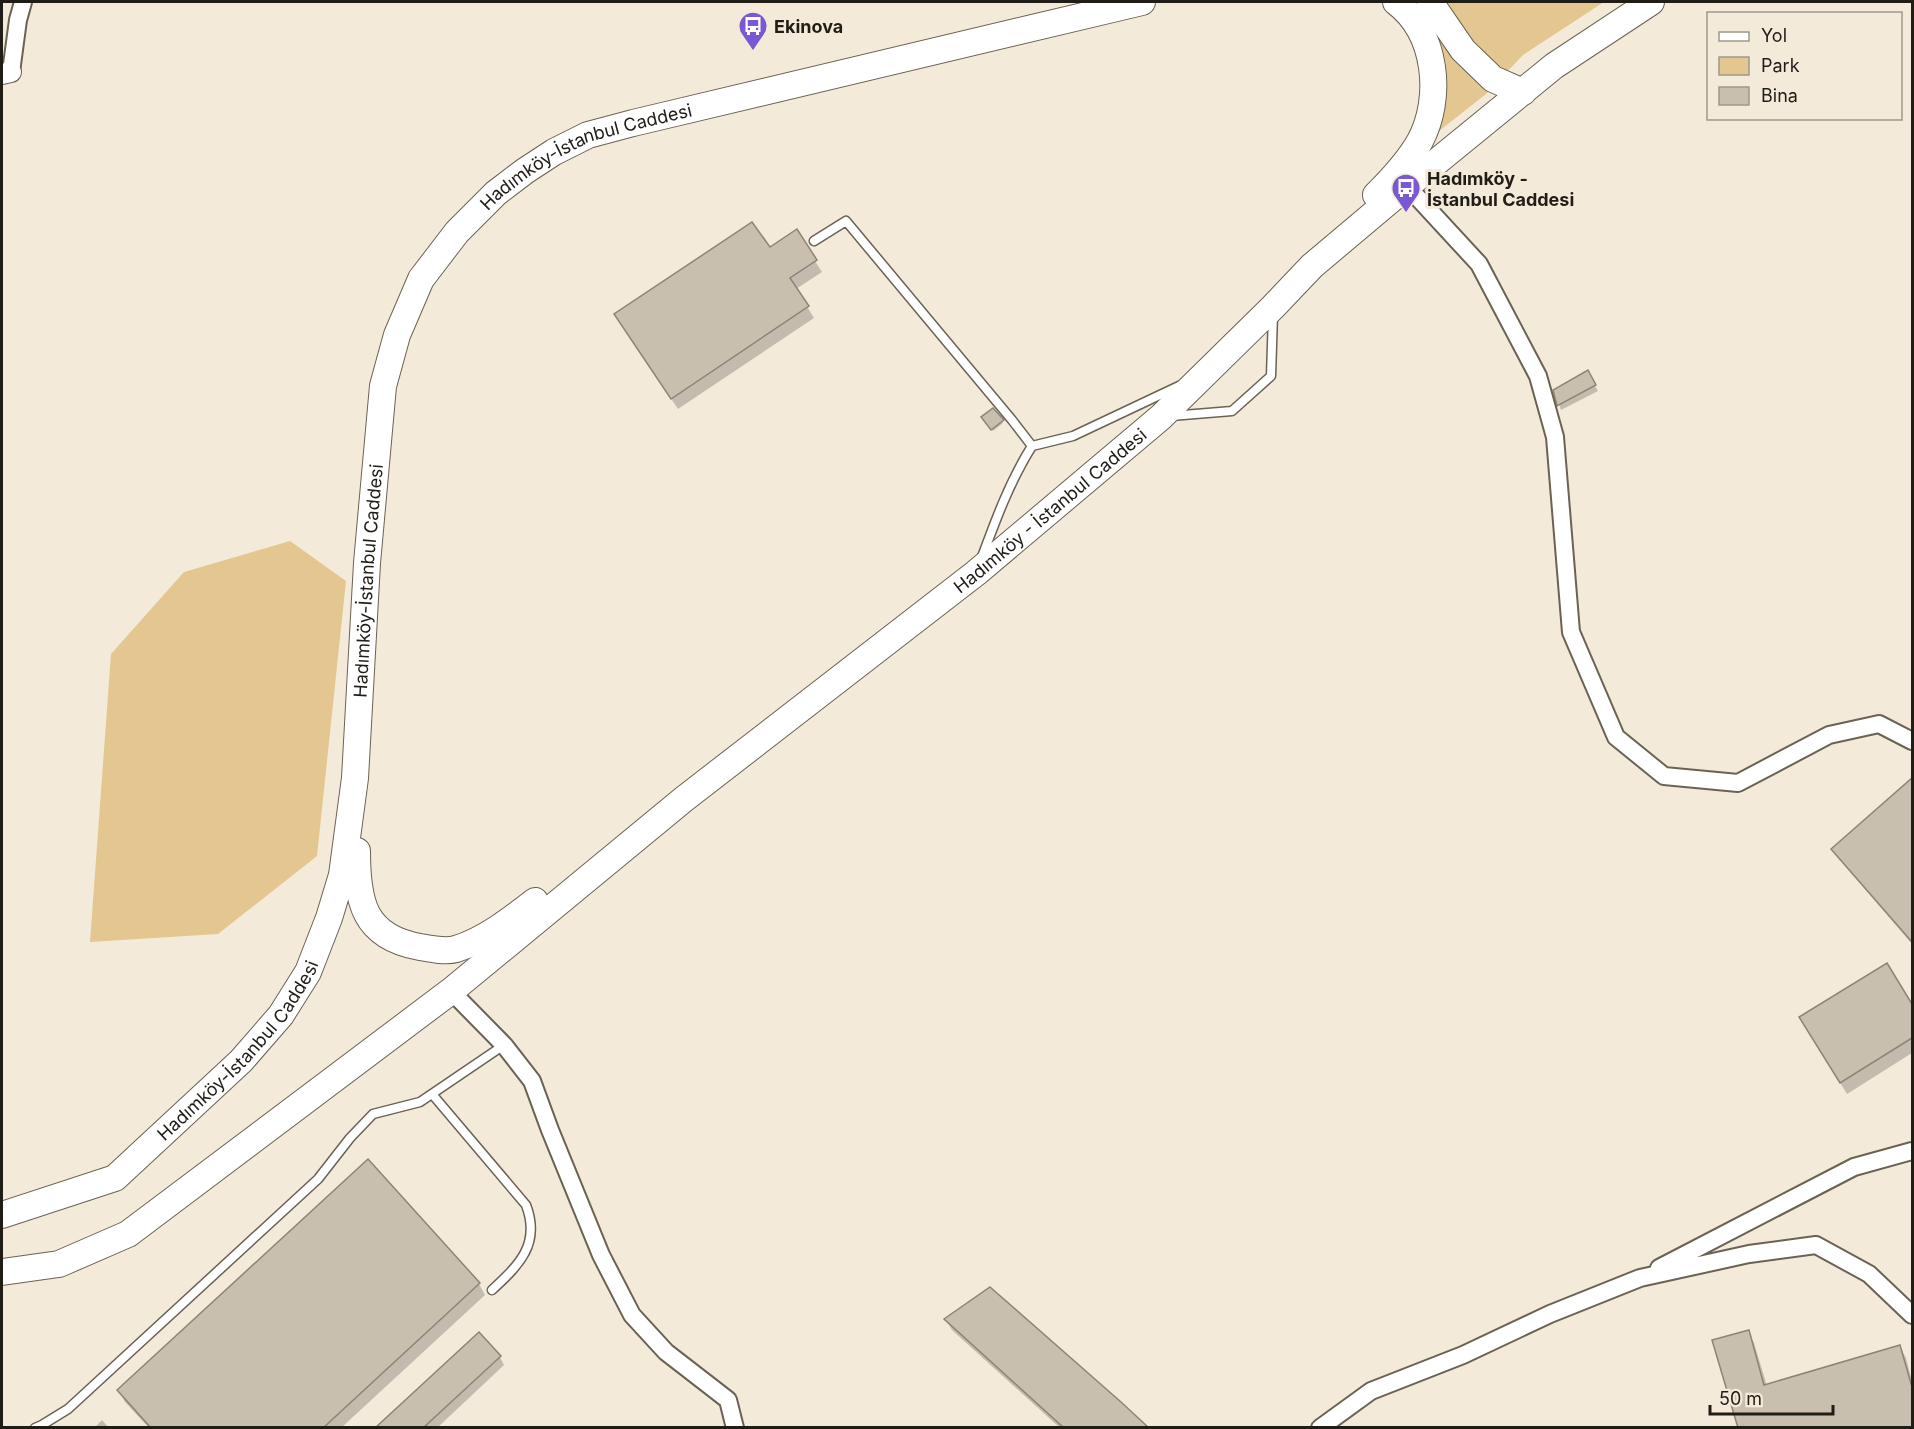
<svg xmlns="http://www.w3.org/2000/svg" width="1914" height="1429" font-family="Inter,sans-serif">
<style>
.green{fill:#e4c690}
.shadow{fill:#0003}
.building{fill:#c9bfaf;stroke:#8d8474;stroke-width:1.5}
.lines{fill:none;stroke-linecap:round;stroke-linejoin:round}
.service-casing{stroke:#6a6253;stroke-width:11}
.minor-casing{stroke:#6a6253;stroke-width:20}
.tertiary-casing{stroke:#6a6253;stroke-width:22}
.primary-casing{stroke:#6a6253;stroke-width:28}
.service{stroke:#fff;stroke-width:8}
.minor{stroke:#fff;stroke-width:16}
.tertiary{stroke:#fff;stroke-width:20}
.primary{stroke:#fff;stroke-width:26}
.labels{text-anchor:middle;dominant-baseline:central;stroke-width:6;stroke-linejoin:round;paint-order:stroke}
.poi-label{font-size:18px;font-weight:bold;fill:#201d17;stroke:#f4ead9;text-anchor:start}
.street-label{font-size:18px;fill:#201d17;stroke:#f4ead9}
</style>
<rect width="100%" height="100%" fill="#f4ead9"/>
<path class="green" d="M1410,2H1604L1523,55L1486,94L1434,135Z
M290,541L346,581L317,856L218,934L90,942L111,654L184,572Z"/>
<path class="shadow" d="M796,231L822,272L796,289L814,318L678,409L622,325L769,249Z
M1587,372L1598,391L1561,410L1555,391Z
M993,410L1003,423L993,431L983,417Z
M1912,780V944L1840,860L1833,849Z
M1886,965L1912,1007V1053L1847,1094L1807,1029Z
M479,1284L485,1295L341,1428H149L125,1402L119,1391Z
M946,1320L1146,1428H1060L952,1330Z
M1748,1332L1754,1343L1767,1386L1900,1347L1906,1358L1912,1381V1428H1738Z
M500,1357L504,1365L437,1428H377Z
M102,1420L109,1428H94Z"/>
<path class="building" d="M752,222L770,247L797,229L817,260L790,278L809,306L671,399L614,314Z
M1588,370L1596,385L1557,406L1553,390Z
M993,408L1004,420L991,430L981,417Z
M1912,778V942L1831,849Z
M1887,963L1912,1004V1038L1840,1083L1799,1017Z
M368,1159L480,1283L323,1428H151L117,1390Z
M990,1287L1121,1402L1149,1428H1064L944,1319Z
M1749,1330L1764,1385L1900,1345L1912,1387V1428H1738L1712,1340Z
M479,1332L501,1356L423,1428H375Z"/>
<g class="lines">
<g class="service-casing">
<path id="service" d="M814,241L846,221L1012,420L1032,446
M1171,416L1232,411L1271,376L1273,314
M982,557C996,519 1010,481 1032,446L1073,436L1181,385
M432,1094L526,1205C541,1244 519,1265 492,1290
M35,1428L42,1425L68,1409L318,1179L350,1138L373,1114L420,1102L504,1045"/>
</g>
<g class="minor-casing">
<path id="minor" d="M11,72L18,20L23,2
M1407,186L1479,264L1538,376L1555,437L1571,632L1616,737L1664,776L1738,783L1829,735L1879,724L1912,741
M451,991L504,1045L532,1081L550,1130L601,1255L632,1315L666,1352L728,1400L735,1428
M1659,1268L1854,1167L1912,1151
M1320,1428L1371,1391L1463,1355L1550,1314L1640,1278L1749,1254L1816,1245L1869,1274L1912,1315"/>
</g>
<g class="tertiary-casing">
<path id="tertiary" d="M2,74L11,72"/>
</g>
<g class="primary-casing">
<g id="primary">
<path d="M1430,2L1463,50L1493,79L1523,92"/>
<path d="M1376,195C1392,179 1409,161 1420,141C1443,98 1437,33 1396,2"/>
<path d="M357,851C357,901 363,937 420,947C431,949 446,952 456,949C485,940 512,919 535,901"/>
<path id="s1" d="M2,1215L115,1178L241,1061L281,1015L308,972L329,918L342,875L355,778L367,563L383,386L397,335L421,279L457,232L496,193L525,171L554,152L588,135L633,123L1142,2"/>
<path id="s2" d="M2,1272L59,1264L128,1234L451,991L684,799L976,573L1161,417L1273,307L1312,266L1407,186L1554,66L1651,2"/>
</g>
</g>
<use href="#service" class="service"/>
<use href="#minor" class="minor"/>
<use href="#tertiary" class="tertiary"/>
<use href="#primary" class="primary"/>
</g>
<defs>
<g id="bus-pin" transform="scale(1.5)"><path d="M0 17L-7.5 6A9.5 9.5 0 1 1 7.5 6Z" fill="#7958d2" stroke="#f4ead9"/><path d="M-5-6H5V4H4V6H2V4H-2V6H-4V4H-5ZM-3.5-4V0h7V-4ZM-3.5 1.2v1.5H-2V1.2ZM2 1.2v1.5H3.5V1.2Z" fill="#fff"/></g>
</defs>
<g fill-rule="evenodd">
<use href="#bus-pin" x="753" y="26"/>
<use href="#bus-pin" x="1406" y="188"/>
</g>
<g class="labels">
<g class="poi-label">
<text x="774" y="26">Ekinova</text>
<text x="1427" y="178">Hadımköy -<tspan x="1427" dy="21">İstanbul Caddesi</tspan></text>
</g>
<g class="street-label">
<text stroke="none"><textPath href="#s1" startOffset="1323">Hadımköy-İstanbul Caddesi</textPath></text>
<text stroke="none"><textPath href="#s2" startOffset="1305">Hadımköy - İstanbul Caddesi</textPath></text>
<text stroke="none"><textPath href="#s1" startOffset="801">Hadımköy-İstanbul Caddesi</textPath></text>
<text stroke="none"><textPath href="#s1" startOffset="297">Hadımköy-İstanbul Caddesi</textPath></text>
</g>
</g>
<rect width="1914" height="1429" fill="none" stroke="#201d17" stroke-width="6"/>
<rect x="1707" y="12" width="195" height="108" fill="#f4ead9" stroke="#9f988b" stroke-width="1.5"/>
<rect x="1719" y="32" width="30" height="9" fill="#ffffff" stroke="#9f988b" stroke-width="1.5"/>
<text x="1761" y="42" font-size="18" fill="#201d17">Yol</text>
<rect x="1719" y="57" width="30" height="18" fill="#e4c690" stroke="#9f988b" stroke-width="1.5"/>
<text x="1761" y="72" font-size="18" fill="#201d17">Park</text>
<rect x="1719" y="87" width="30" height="18" fill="#c9bfaf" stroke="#9f988b" stroke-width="1.5"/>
<text x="1761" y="102" font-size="18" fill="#201d17">Bina</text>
<path d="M1710 1405v9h123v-9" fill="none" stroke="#201d17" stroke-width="3"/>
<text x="1719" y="1405" font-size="18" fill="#201d17" stroke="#f4ead9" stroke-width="4.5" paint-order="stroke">50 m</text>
</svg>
